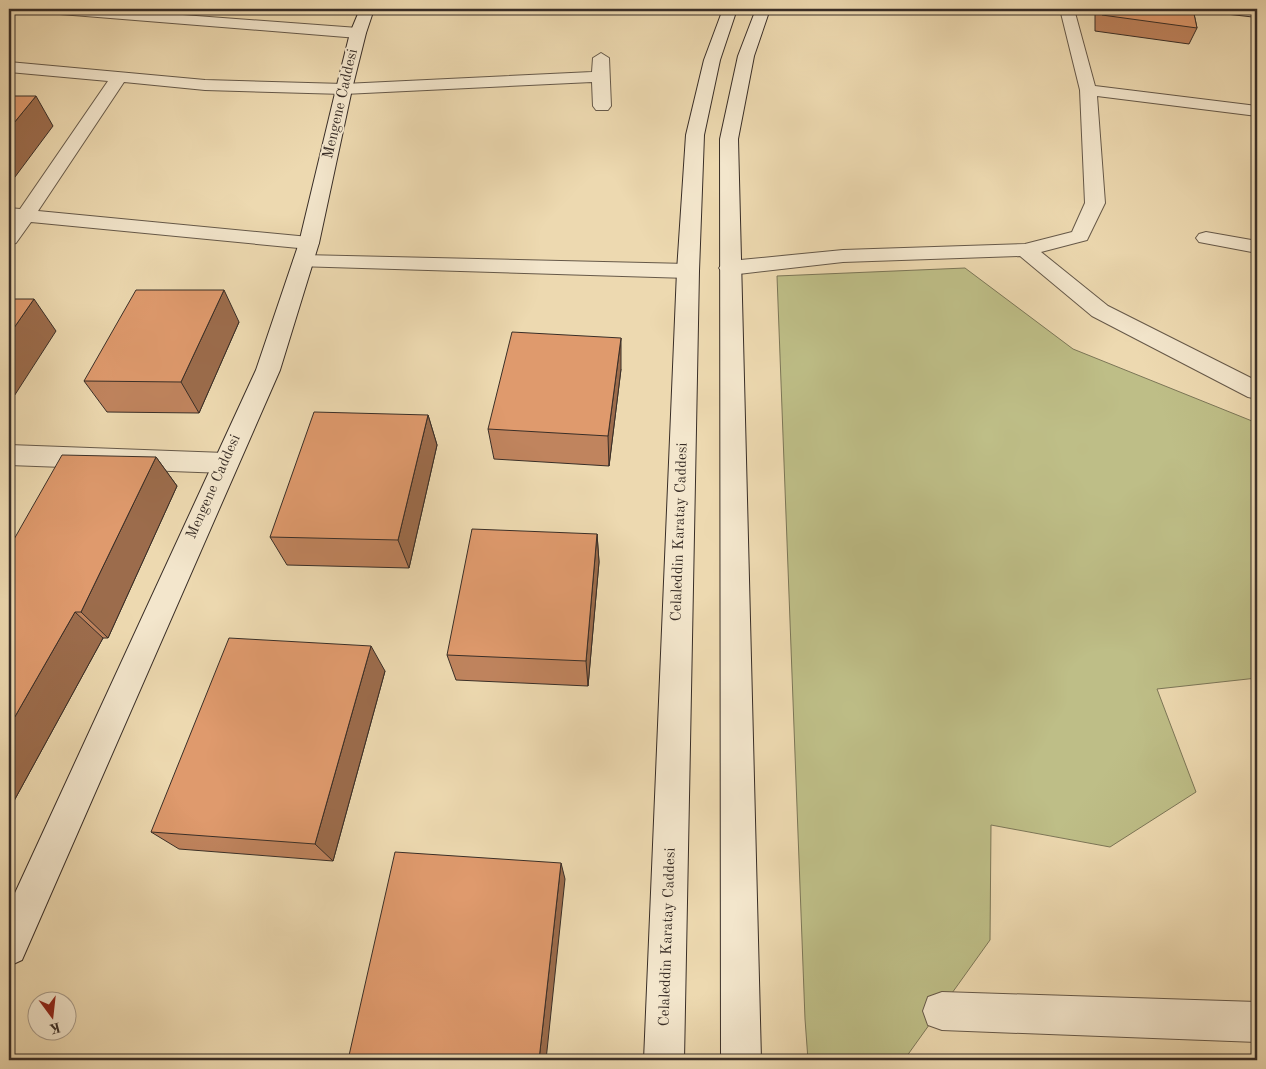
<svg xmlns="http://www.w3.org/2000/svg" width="1266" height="1069" font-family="'Old Standard TT',serif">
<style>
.green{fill:#bebe87;stroke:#7c7657}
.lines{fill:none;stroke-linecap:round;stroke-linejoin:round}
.street-casing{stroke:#665949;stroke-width:2}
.secondary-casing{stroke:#392e27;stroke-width:2}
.street{fill:#f3e6cc;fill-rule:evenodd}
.secondary{fill:#f3e6cc;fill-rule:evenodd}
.wall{fill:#c0845e;stroke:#392e27}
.shaded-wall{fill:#9c6c4c;stroke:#392e27}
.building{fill:#df9a6d;stroke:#392e27}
.labels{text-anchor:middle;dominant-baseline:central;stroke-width:4;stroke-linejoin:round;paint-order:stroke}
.street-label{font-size:15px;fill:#392e27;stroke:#f3e6cc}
</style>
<rect width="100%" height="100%" fill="#edd9b0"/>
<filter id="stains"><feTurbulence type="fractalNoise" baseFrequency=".004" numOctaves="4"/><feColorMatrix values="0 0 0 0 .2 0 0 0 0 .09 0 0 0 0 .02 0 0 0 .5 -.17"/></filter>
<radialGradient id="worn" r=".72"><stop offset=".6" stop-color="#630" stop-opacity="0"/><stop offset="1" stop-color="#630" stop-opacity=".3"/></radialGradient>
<path class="green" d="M965,268L1073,349L1257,423V678L1157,689L1196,792L1110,847L991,825L990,940L904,1060H808L805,1019L777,276Z"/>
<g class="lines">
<g class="street-casing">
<path id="street" d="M41,9H103L358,28L366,33L358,38L48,13L43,12Z
M1060,9H1074L1095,86L1257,106V116L1097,96L1105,203L1087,240L1041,252L1108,306L1257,381V399L1248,397L1092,316L1020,256L843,262L730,275L723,273L719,268L723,263L730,261L843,250L1025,244L1072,232L1085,203L1080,90Z
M601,53L609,58L611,106L608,110H596L593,106L592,82L344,94L205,90L124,82L38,211L309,237L316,239L319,243L316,247L309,249L31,222L16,243L9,245V225L12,220H9V208L20,209L108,81L9,72V62L205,80L344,84L592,72L593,58Z
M1206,232L1257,241V253L1199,242L1196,238L1199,234Z
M303,255L688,264L695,266L699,271L695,276L688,278L296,266L293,261L296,256Z
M9,445L225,453L234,456L238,463L234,470L225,473L9,465Z
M942,992L1257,1002V1042L942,1030L928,1025L923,1011L928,997Z"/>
</g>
<g class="secondary-casing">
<path id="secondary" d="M360,9H374L366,33L352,89L319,243L280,370L22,960L9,966V906L256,370L299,243L336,89L350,33Z
M723,9H737L720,60L704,135L699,271L684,1060H644L677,271L686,135L704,60Z
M756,9H770L754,56L738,139L761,1060H721L720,139L738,56Z
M1215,9H1257V17L1222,13L1217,12Z"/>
</g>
<use href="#street" class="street"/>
<use href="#secondary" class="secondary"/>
</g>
<path class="wall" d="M1095,9H1193L1197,28L1189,44L1095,31Z
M239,322L199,413L107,412L84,381Z
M621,369L609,466L494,459L488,429Z
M428,415L437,445L409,568L287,565L270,537Z
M156,457L177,486L108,638H103L9,810V548Z
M597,534L599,562L588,686L456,680L447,655Z
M385,671L333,861L179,849L151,832Z"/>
<path class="shaded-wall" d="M36,96L53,126L9,185V129Z
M224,290L239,322L199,413L181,382Z
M34,299L56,331L9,404V335Z
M621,338V369L609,466L608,436Z
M428,415L437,445L409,568L398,540Z
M156,457L177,486L108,638L81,612Z
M597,534L599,562L588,686L586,661Z
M75,612L103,638L9,810V727Z
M371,646L385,671L333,861L315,844Z
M561,863L565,879L546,1060H539Z"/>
<path class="building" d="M1102,9H1193L1197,28L1102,15Z
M9,96H36L9,129Z
M136,290H224L181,382L84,381Z
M9,299H34L9,335Z
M512,332L621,338L608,436L488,429Z
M314,412L428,415L398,540L270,537Z
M62,455L156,457L81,612H75L9,727V548Z
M472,529L597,534L586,661L447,655Z
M229,638L371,646L315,844L151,832Z
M395,852L561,863L539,1060H348Z"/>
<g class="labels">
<g class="street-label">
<text transform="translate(341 104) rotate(-77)">Mengene Caddesi</text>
<text transform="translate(214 487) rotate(-66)">Mengene Caddesi</text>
<text transform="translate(680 532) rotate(-88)">Celaleddin Karatay Caddesi</text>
<text transform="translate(668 937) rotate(-88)">Celaleddin Karatay Caddesi</text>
</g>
</g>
<rect width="1266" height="1069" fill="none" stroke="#edd9b0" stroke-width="30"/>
<rect x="10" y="10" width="1246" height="1049" fill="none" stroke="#392e27" stroke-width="2.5"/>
<rect x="15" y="15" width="1236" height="1039" fill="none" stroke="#392e27"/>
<g transform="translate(52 1016) rotate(165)"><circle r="24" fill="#f3e6cc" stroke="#a99c8a"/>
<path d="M0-4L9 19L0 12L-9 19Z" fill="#8f2418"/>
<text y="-8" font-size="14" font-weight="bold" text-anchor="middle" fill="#392e27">K</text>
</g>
<rect width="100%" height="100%" filter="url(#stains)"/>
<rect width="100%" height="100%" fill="url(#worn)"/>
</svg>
